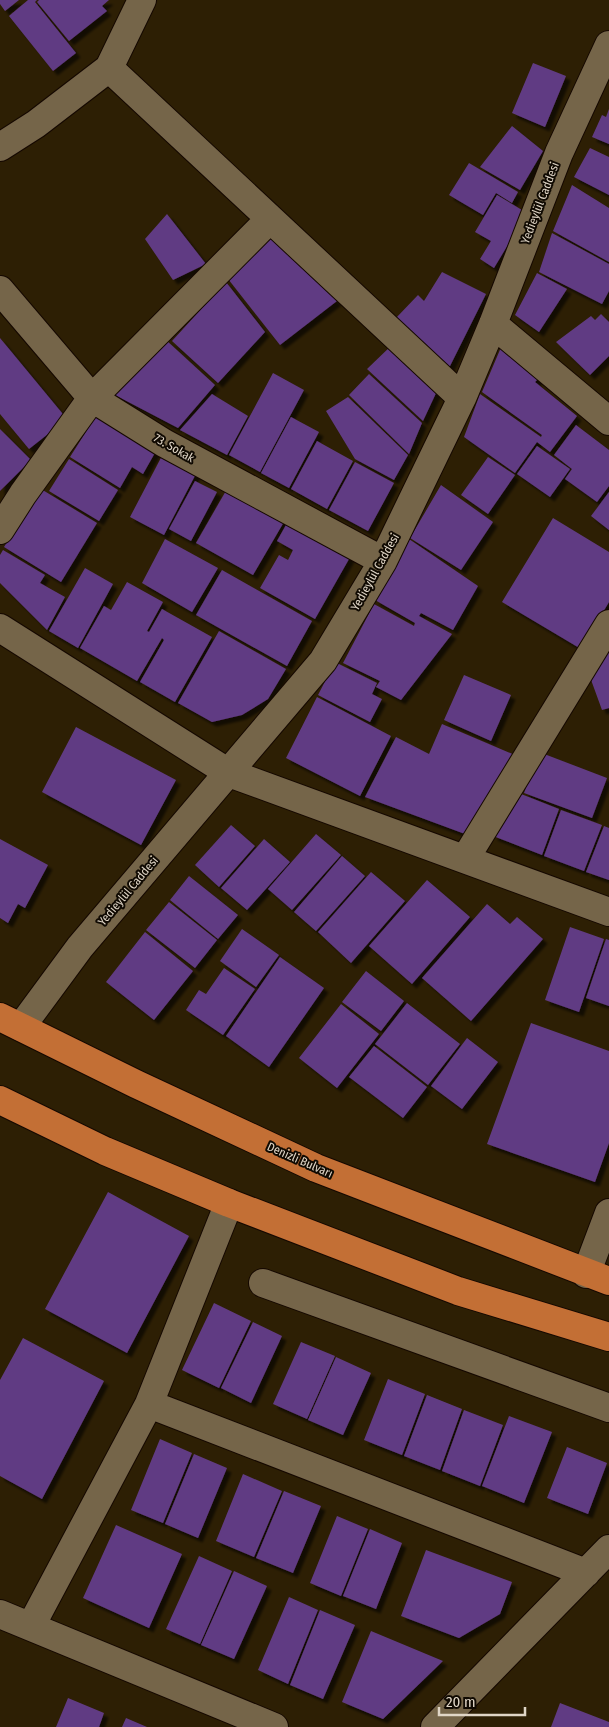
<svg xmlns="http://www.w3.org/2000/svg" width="609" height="1727" font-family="'Fira Sans Condensed',sans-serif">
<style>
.building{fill:#613b83;filter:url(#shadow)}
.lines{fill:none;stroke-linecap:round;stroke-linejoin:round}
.minor-casing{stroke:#150800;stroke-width:30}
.highway-casing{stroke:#150800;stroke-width:30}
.minor{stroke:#756549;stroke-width:28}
.highway{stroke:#c36f35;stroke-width:28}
.labels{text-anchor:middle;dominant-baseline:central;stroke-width:4;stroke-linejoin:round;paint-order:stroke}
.street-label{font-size:12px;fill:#e0d6c7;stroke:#100a02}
</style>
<defs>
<filter id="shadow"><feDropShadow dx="4.5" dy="4.5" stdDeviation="1" flood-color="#0009"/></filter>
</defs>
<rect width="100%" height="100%" fill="#2d1f04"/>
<path class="building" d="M0,0H19L5,11L0,4Z
M28,0H37L35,2L76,53L53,71L9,16Z
M39,0H109L102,6L107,11L69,41L37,2Z
M533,63L566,76L545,127L512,113Z
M609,109V144L592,137L602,115L606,117Z
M512,126L543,151L520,190L480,167Z
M590,148L609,157V195L574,177Z
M469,163L518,192L512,203L496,193L483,215L449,195Z
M572,185L609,208V262L553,231Z
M497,195L527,213L494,268L480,259L491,241L475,232Z
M167,214L206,264L173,280L145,239Z
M552,233L609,264V291L602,304L539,272Z
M272,236L337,301L280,345L225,275Z
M442,272L486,294L448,370L396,318L418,295L424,301Z
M537,273L567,289L539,332L515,315Z
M226,282L265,332L218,383L172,341Z
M601,314L609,322V356L590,375L556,342L591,316L595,320Z
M0,338L67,419L29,449L0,414Z
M166,340L215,385L178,428L115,395Z
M393,344L437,391L423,421L367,369Z
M502,345L540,377L535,382L577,416L550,452L537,442L515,473L464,437L480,394L541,437L542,435L482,392Z
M273,373L304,390L260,472L229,455Z
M369,374L422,423L409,454L349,395Z
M212,394L248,416L227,455L180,430Z
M348,397L408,455L394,480L355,459L326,411Z
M101,408L156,451L143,474L132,467L120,488L70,457Z
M291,417L319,432L289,488L261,473Z
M576,425L609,450V486L597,502L565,479L572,469L554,455Z
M0,429L31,460L0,491Z
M317,441L353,461L327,509L291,489Z
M537,446L570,469L550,497L517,474Z
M164,452L198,470L164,535L130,517Z
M488,457L515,475L488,514L461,495Z
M69,459L118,490L99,521L49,491Z
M355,462L394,483L368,531L329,510Z
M195,481L217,492L191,541L169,529Z
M231,482L288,515L253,575L196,543Z
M441,485L493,522L461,570L410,538Z
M41,489L97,523L61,582L4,547Z
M609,492V530L591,516Z
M291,516L353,552L315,619L260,588L279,555L288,560L293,550L277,541Z
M553,518L609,552V602L581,649L502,602Z
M165,539L218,568L192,612L142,583Z
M409,539L478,586L453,630L421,613L419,616L452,634L401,700L376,687L380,681L343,663L374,604L414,626L415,623L375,600Z
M3,550L45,575L40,583L65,597L47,630L0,583V555Z
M85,568L113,584L78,648L49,631Z
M222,570L312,621L287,666L196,615Z
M127,582L163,602L147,631L149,632L162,609L212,637L175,702L140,682L164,640L162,638L137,681L80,648L104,606L111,610Z
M219,631L286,669L268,699L242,715L212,722L178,703Z
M609,651V708L602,710L590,677Z
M335,662L377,683L372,694L382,699L370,722L318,695Z
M464,675L511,695L491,741L444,720Z
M317,697L391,736L360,796L286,758Z
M442,724L515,755L465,834L365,797L396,737L429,754Z
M76,727L176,780L141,845L42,792Z
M539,752L607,778L592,818L524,793Z
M511,790L559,809L542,855L493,836Z
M561,810L602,825L584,871L544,856Z
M231,825L255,846L219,887L195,865Z
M604,826L609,828V880L586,872Z
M316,834L341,855L292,910L268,889Z
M0,839L48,865L25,908L18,904L8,923L0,918Z
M264,839L290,862L247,910L221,888Z
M342,856L365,876L316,931L294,912Z
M371,872L405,901L351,963L318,932Z
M189,876L238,915L218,939L170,900Z
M427,880L470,917L412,984L369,946Z
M169,902L217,940L195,968L146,930Z
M487,904L510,924L517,917L543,939L471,1021L422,978Z
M570,927L604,939L579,1012L545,1000Z
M242,929L279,955L256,987L220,961Z
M145,932L193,971L154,1020L106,982Z
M606,939L609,940V1006L586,998Z
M280,957L324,988L269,1067L226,1036Z
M224,968L255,989L223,1035L186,1010L199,990L206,994Z
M366,971L404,1001L381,1031L342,1002Z
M407,1003L460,1044L428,1085L375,1044Z
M341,1004L379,1034L337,1088L299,1058Z
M531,1023L609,1051V1143L595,1182L487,1144Z
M467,1038L498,1062L462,1109L431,1086Z
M374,1046L427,1087L403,1118L349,1077Z
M108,1192L189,1236L127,1353L45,1309Z
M214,1303L251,1321L219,1388L182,1370Z
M253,1322L282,1336L251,1403L221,1388Z
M23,1338L104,1381L42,1499L0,1476V1380Z
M301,1342L335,1356L307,1419L273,1404Z
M336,1357L371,1373L343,1435L308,1420Z
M388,1379L425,1394L402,1455L364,1440Z
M427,1395L462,1409L440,1470L404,1456Z
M464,1410L503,1425L480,1486L442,1471Z
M509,1416L552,1432L524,1503L482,1486Z
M160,1439L192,1453L163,1523L131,1510Z
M567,1447L607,1463L588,1514L547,1498Z
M194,1454L227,1468L198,1538L165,1524Z
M243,1474L282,1491L254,1557L216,1541Z
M284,1491L321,1506L293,1573L256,1558Z
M337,1516L368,1529L341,1596L310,1583Z
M116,1525L182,1554L149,1628L83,1598Z
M370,1529L402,1543L376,1609L343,1596Z
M426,1550L512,1582L500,1614L459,1638L401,1616Z
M199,1556L232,1571L200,1644L166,1629Z
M234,1571L267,1586L234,1659L201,1645Z
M289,1597L318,1610L288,1684L258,1670Z
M320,1610L355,1625L323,1699L290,1685Z
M371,1631L443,1661L383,1719L342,1702Z
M68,1698L104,1713L99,1727H56Z
M560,1703L609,1722V1727H551Z
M126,1718L147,1727H122Z"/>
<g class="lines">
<g class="minor-casing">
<path id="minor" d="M109,68L462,398
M0,147L36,124L109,68L142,0
M0,290L92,398L164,443L383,561
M493,324L609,421
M0,530L23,494L92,398L270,219
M0,628L229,773L609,912
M465,859L609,624
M21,1027L80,947L323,661L383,561L462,398L493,324L559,153L609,45
M586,1274L609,1213
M263,1283L609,1408
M149,1404L586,1573
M0,1614L274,1727
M31,1626L149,1404L229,1203
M435,1727L609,1549"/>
</g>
<g class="highway-casing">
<path id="highway" d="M0,1017L136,1084L316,1168L609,1281
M0,1100L105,1151L229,1203L458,1291L609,1337"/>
</g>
<use href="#minor" class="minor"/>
<use href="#highway" class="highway"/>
</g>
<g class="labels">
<g class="street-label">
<text transform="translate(540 203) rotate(-69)">Yedieylül Caddesi</text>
<text transform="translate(174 448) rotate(30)">73. Sokak</text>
<text transform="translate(375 572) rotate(-61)">Yedieylül Caddesi</text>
<text transform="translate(128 891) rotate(-50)">Yedieylül Caddesi</text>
<text transform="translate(300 1160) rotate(24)">Denizli Bulvarı</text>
</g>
</g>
<path d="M439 1707v8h86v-8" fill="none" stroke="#e0d6c7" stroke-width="2.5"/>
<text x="446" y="1707" font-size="15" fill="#e0d6c7" stroke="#100a02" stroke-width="4" paint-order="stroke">20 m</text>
</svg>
